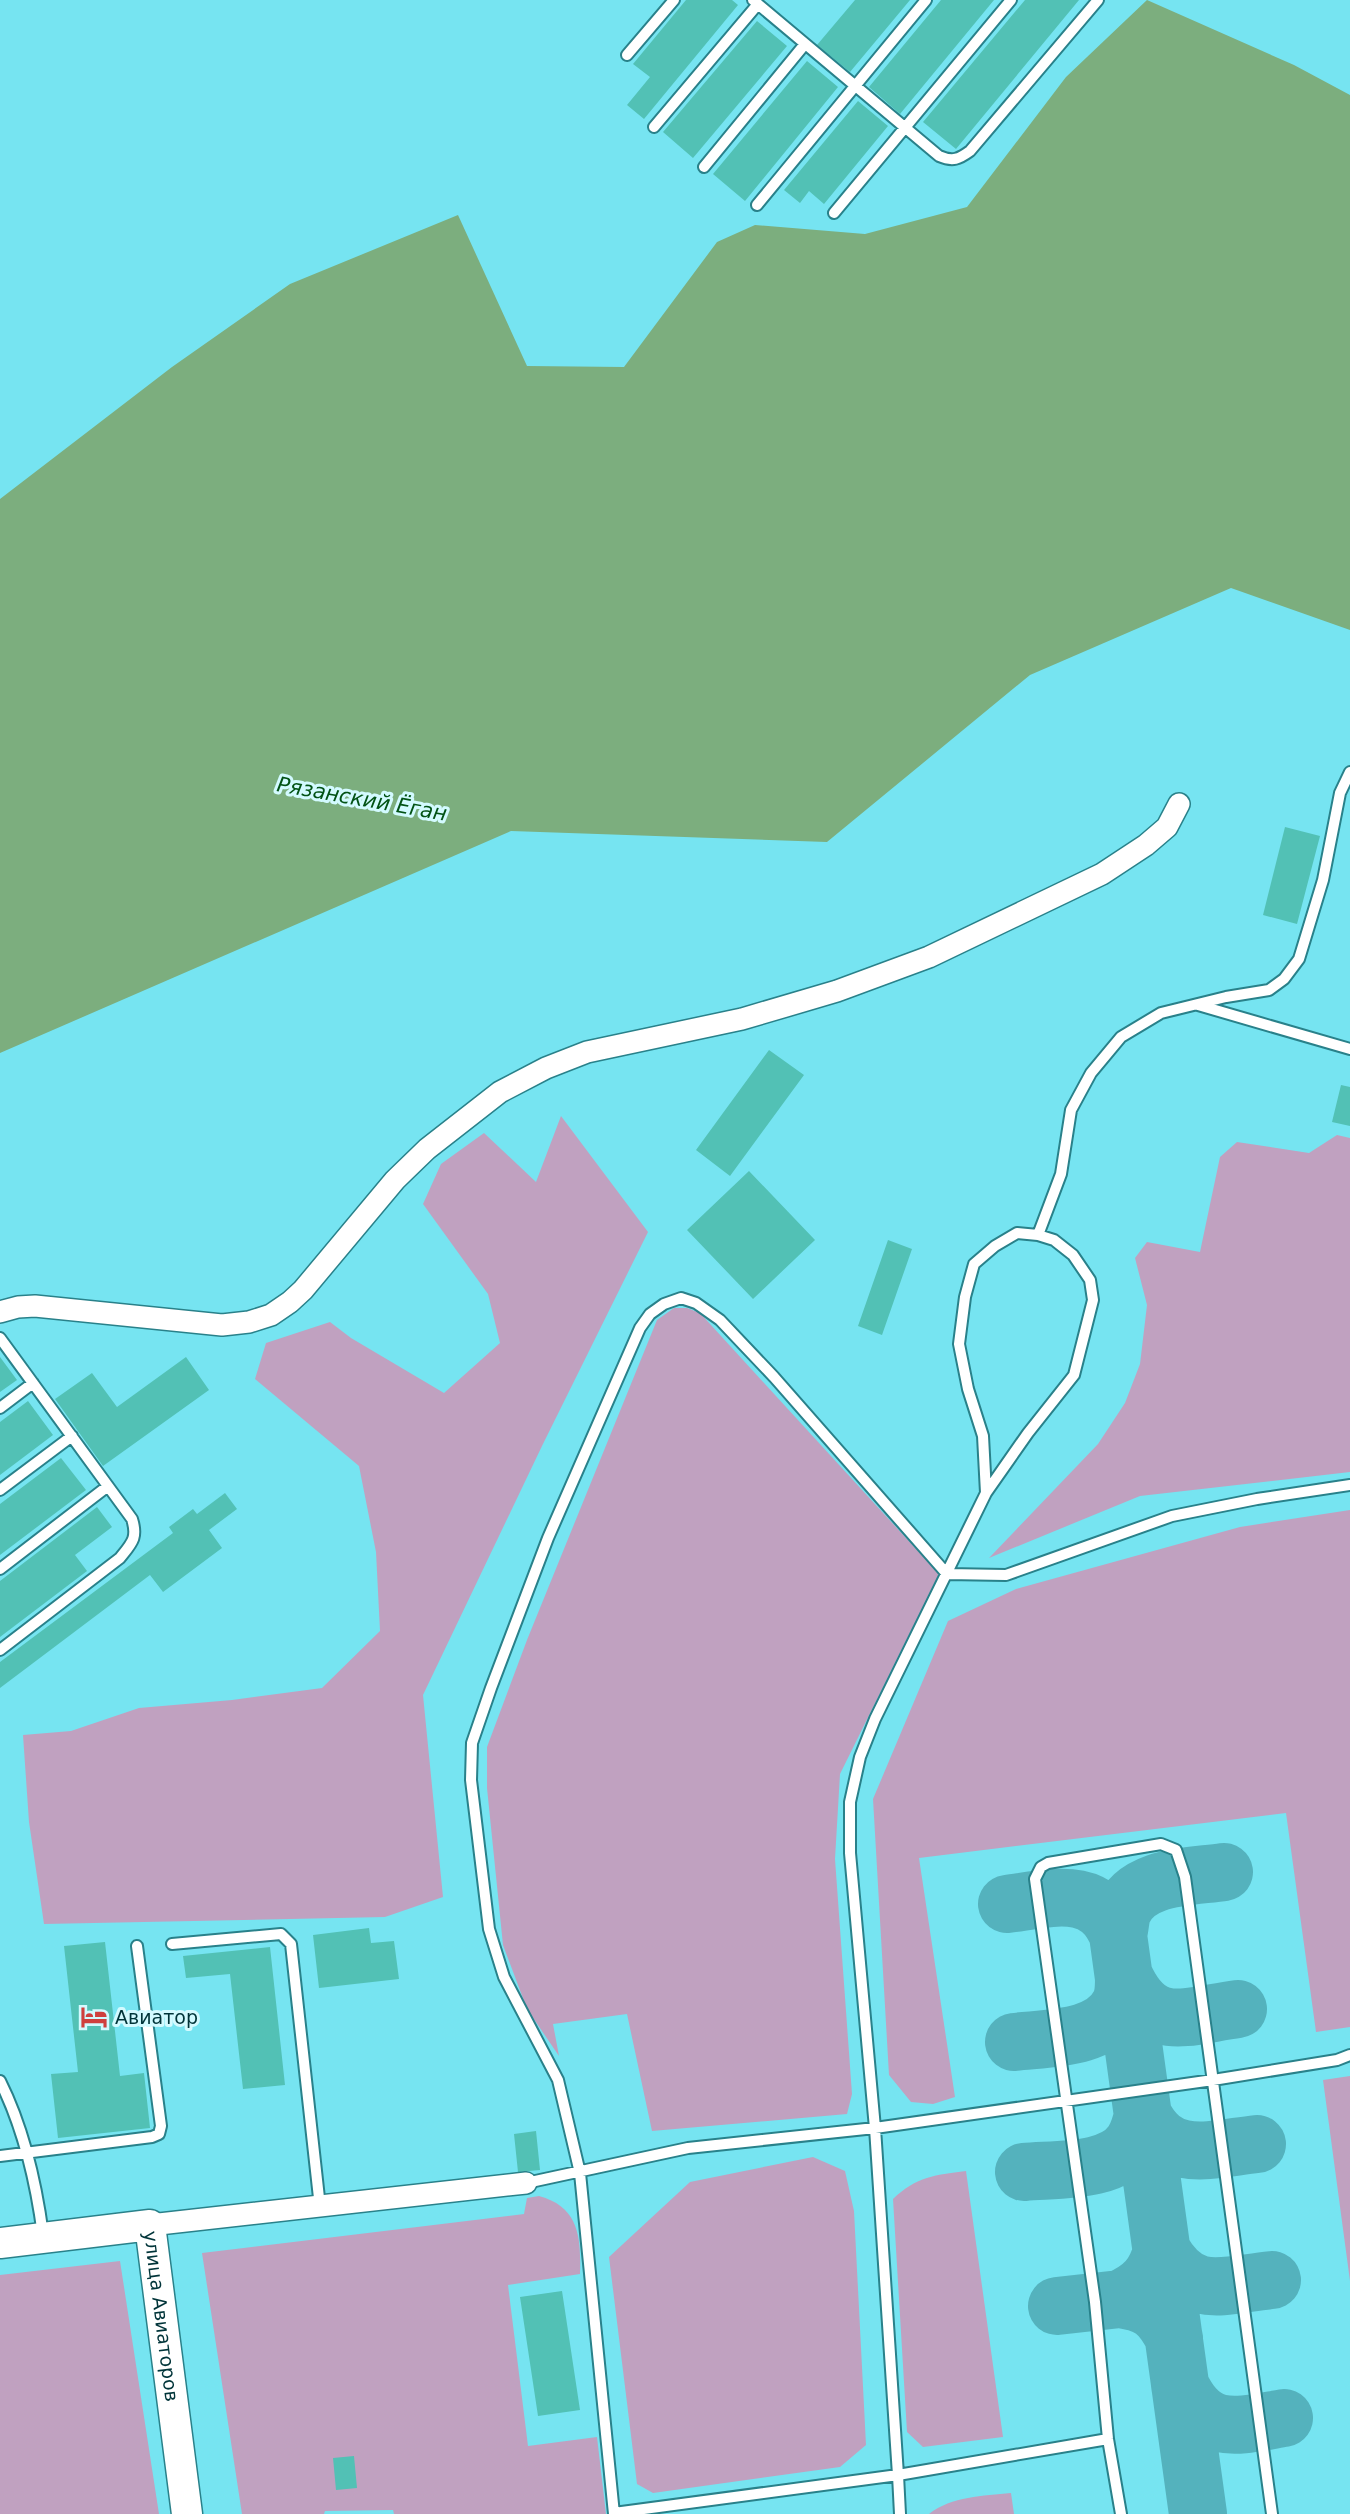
<svg xmlns="http://www.w3.org/2000/svg" width="1350" height="2514" font-family="'DejaVu Sans',sans-serif">
<style>
.green{fill:#c0a1c0}
.water{fill:#7cae7e}
.lines{fill:none;stroke-linecap:round;stroke-linejoin:round}
.taxiway{stroke:#54b2bd;stroke-width:58}
.building{fill:#52c1b5}
.lane-casing{stroke:#29818a;stroke-width:14}
.street-casing{stroke:#29818a;stroke-width:24}
.secondary-casing{stroke:#29818a;stroke-width:33}
.lane{stroke:#fff;stroke-width:10}
.street{stroke:#fff;stroke-width:21}
.secondary{stroke:#fff;stroke-width:30}
.labels{text-anchor:middle;dominant-baseline:central;stroke-width:6;stroke-linejoin:round;paint-order:stroke}
.poi-label{font-size:19px;fill:#003439;stroke:#d3faff;text-anchor:start}
.street-label{font-size:19px;fill:#003439;stroke:#d3faff}
.water-label{font-size:21px;font-style:italic;fill:#025215;stroke:#d3faff}
</style>
<rect width="100%" height="100%" fill="#76e4f1"/>
<path class="green" d="M561,1116L648,1232L542,1446L423,1695L443,1897L385,1917L44,1924L29,1822L23,1735L71,1731L139,1708L232,1700L322,1688L380,1631L376,1552L359,1466L255,1379L266,1343L330,1322L351,1338L444,1393L500,1343L488,1294L423,1204L441,1164L484,1133L536,1182Z
M1337,1135L1350,1138V1472L1140,1496L989,1558L1098,1444L1125,1403L1140,1364L1147,1305L1135,1258L1147,1242L1200,1252L1220,1157L1237,1142L1309,1153Z
M674,1308H687L700,1313L939,1574L840,1774L835,1859L852,2094L847,2114L652,2131L627,2014L553,2024L559,2056L527,2009L503,1945L487,1788V1747L527,1640L657,1320Z
M1350,1510V2027L1316,2032L1286,1813L919,1858L955,2097L933,2104L911,2102L889,2075L873,1799L948,1621L1016,1589L1240,1527Z
M1350,2076V2281L1323,2080Z
M813,2157L845,2171L854,2211L866,2445L840,2467L653,2493L637,2484L609,2257L690,2182Z
M966,2171L1003,2437L923,2447L907,2432L893,2199C916,2177 934,2175 966,2171Z
M539,2196C580,2207 581,2239 580,2274L508,2285L528,2446L597,2437L606,2514H394L393,2510L325,2511L324,2514H242L202,2253L524,2214L527,2198Z
M120,2261L159,2514H0V2275Z
M1011,2493L1014,2514H929C952,2496 983,2496 1011,2493Z"/>
<path class="water" d="M1147,0L1294,65L1350,95V630L1231,588L1030,675L827,842L511,831L0,1053V499L172,367L290,284L458,215L527,366L624,367L717,242L755,225L865,234L967,207L1066,77Z"/>
<g class="lines">
<path class="taxiway" d="M1007,1904C1052,1898 1097,1884 1118,1935C1120,1928 1120,1920 1122,1913C1136,1875 1191,1877 1224,1872
M1118,1935L1198,2514
M1014,2042C1047,2038 1103,2040 1120,2004C1124,1996 1124,1985 1124,1976C1151,2035 1185,2016 1238,2009
M1024,2172C1058,2169 1113,2173 1133,2142C1138,2134 1141,2124 1143,2115C1168,2165 1211,2149 1257,2144
M1057,2306L1120,2299
M1174,2338C1160,2311 1150,2304 1120,2299C1144,2288 1155,2276 1162,2251C1191,2301 1223,2285 1272,2280
M1180,2385C1204,2437 1237,2426 1284,2418"/>
</g>
<path class="building" d="M686,0H732L738,5L644,119L627,105L650,77L633,64Z
M855,0H910L850,72L817,45Z
M941,0H994L900,114L869,87Z
M1025,0H1079L956,149L923,122Z
M757,21L787,46L693,158L663,132Z
M807,61L838,87L745,201L713,174Z
M858,101L888,126L824,204L809,191L800,203L784,190Z
M1285,827L1320,836L1297,924L1263,915Z
M769,1050L804,1075L730,1176L696,1150Z
M1341,1085L1350,1087V1126L1332,1122Z
M749,1171L815,1240L753,1299L687,1230Z
M888,1240L912,1249L882,1335L858,1326Z
M0,1357L17,1380L0,1392Z
M186,1357L209,1390L103,1466L55,1399L92,1373L117,1407Z
M28,1401L53,1435L0,1475V1422Z
M61,1458L86,1490L0,1555V1504Z
M225,1493L237,1509L209,1530L222,1548L163,1592L150,1575L0,1688V1662L173,1533L169,1527L193,1509L197,1514Z
M97,1507L112,1527L75,1555L87,1571L0,1637V1581Z
M369,1928L371,1943L394,1941L399,1979L319,1988L313,1935Z
M105,1942L120,2076L144,2073L150,2128L58,2138L51,2074L78,2072L64,1946Z
M270,1947L285,2085L243,2089L230,1974L186,1978L183,1956Z
M536,2131L540,2170L518,2172L514,2134Z
M562,2291L580,2410L538,2416L520,2297Z
M354,2456L357,2488L336,2490L333,2458Z"/>
<g class="lines">
<g class="lane-casing">
<path id="lane" d="M753,0L939,156C953,162 959,159 970,151L1098,0
M627,55L674,0
M654,127L758,4
M704,167L805,44
M757,205L926,0
M834,213L1011,0
M1198,1005L1350,1049
M1038,1235L1061,1174L1071,1110L1091,1073L1121,1037L1161,1013L1226,997L1269,990L1284,979L1299,959L1323,880L1340,793L1350,772
M0,1338L132,1519C138,1538 132,1543 120,1558L0,1650
M0,1408L33,1383
M0,1490L72,1436
M986,1493L983,1436L968,1389L959,1344L965,1297L974,1264L995,1246L1017,1233L1038,1235L1054,1240L1073,1255L1090,1280L1093,1300L1074,1375L1028,1433L986,1493L875,1719L860,1757L850,1802V1853L875,2128L898,2475L1108,2439
M0,1569L108,1486
M172,1944L281,1934L291,1944L320,2207
M0,2081C24,2129 36,2182 43,2235
M0,2156L152,2137L159,2134L161,2126L137,1946
M526,2183L688,2148L875,2128L1213,2080L1337,2060L1350,2055
M614,2513L898,2475L900,2514
M614,2514L580,2173L558,2080L504,1977L489,1929L471,1780L472,1743L491,1688L548,1538L640,1328L650,1314L664,1304L681,1298L696,1303L720,1320L774,1377L947,1574L1006,1575L1172,1516L1257,1499L1350,1485
M1121,2514L1108,2439L1095,2302L1035,1879L1041,1867L1048,1863L1161,1844L1176,1850L1185,1877L1272,2514"/>
</g>
<g class="street-casing">
<path id="street" d="M0,1312L18,1307L35,1306L222,1325L249,1322L271,1315L290,1302L303,1290L395,1180L427,1149L500,1092L546,1068L587,1052L742,1019L837,991L929,957L1102,874L1146,845L1167,827L1179,804
M150,2225L526,2183"/>
</g>
<g class="secondary-casing">
<g id="secondary">
<path id="s1" d="M0,2243L150,2225L187,2514"/>
</g>
</g>
<use href="#lane" class="lane"/>
<use href="#street" class="street"/>
<use href="#secondary" class="secondary"/>
</g>
<defs>
<g id="hotel-bare" transform="scale(2.1)"><path d="M-6-4.5h1.5V1H6V5H4.5V3h-9V5H-6ZM-4 0a1.8 1.8 0 1 1 3.6 0ZM.5 0V-2.5h3Q6-2.5 6 0Z" fill="#cf403e" stroke="#d3faff" stroke-width="2.5" paint-order="stroke"/></g>
</defs>
<g fill-rule="evenodd">
<use href="#hotel-bare" x="94" y="2017"/>
</g>
<g class="labels">
<g class="poi-label">
<text x="115" y="2017">Авиатор</text>
</g>
<g class="street-label">
<text stroke="none"><textPath href="#s1" startOffset="243">улица Авиаторов</textPath></text>
</g>
<g class="water-label">
<text transform="translate(362 799) rotate(10)">Рязанский Ёган</text>
</g>
</g>
</svg>
